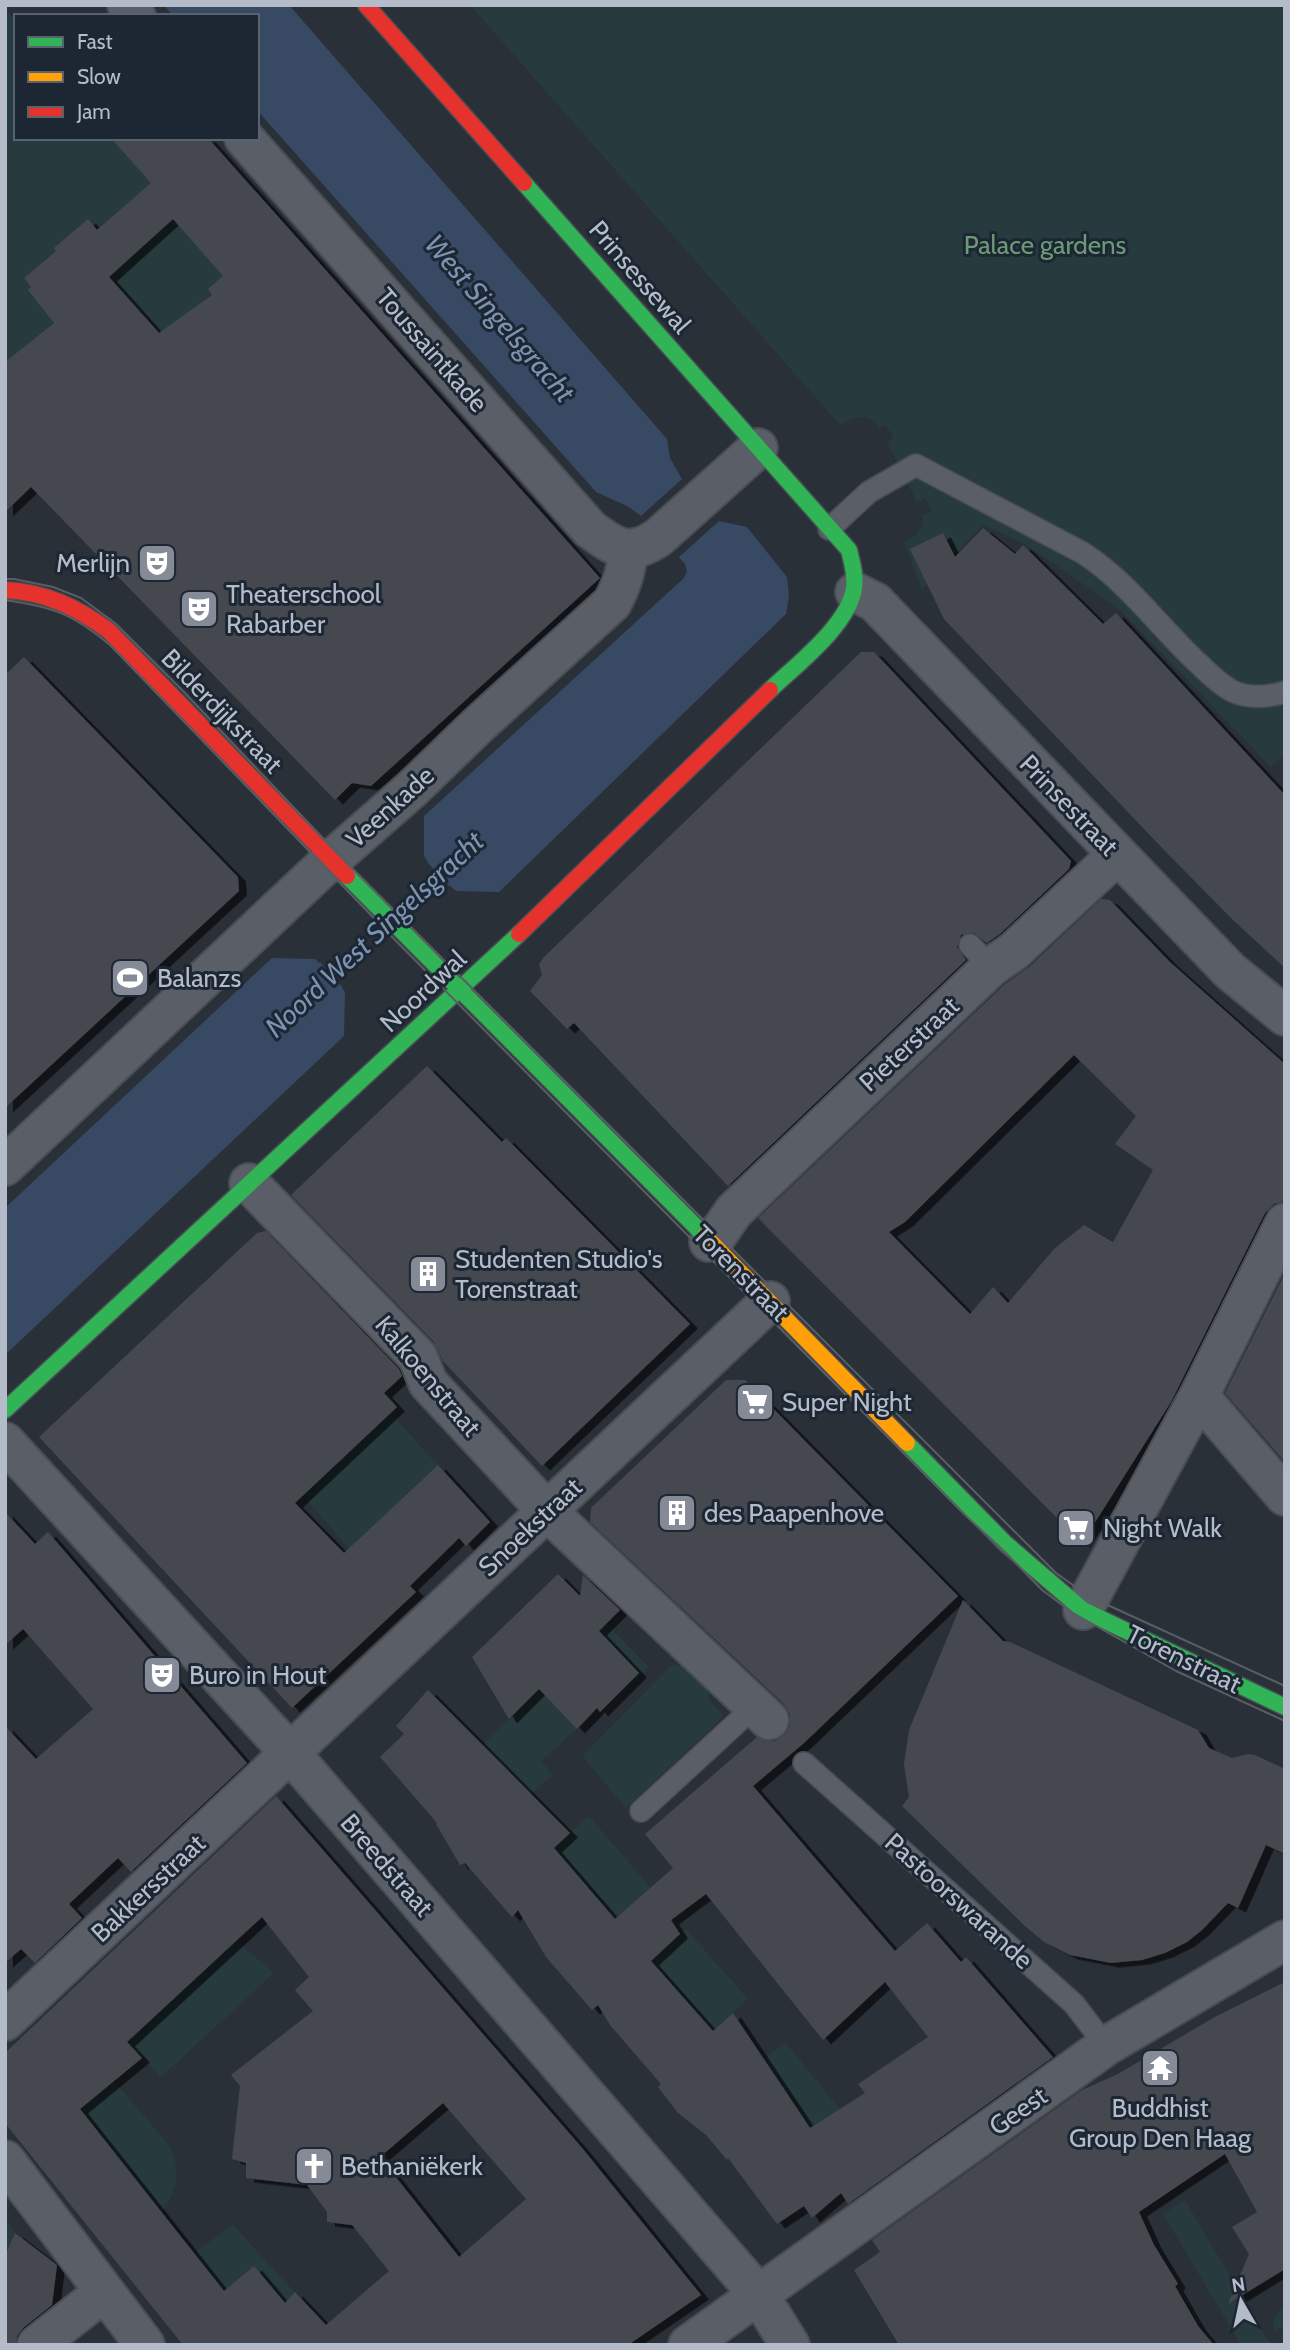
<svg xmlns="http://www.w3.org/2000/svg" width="1290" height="2350" font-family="Cabin,sans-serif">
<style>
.green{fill:#273a3e}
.water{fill:#384963}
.pier{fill:#2a3038}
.building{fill:#444950;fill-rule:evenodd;filter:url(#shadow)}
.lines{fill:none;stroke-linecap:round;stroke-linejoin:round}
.lane-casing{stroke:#484c53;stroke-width:24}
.street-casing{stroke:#484c53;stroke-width:42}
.fast-casing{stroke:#484c53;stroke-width:19}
.slow-casing{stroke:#484c53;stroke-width:19}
.jam-casing{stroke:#484c53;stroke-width:19}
.lane{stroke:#5a5e66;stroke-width:21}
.street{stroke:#5a5e66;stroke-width:38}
.fast{stroke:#30b455;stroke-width:16}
.slow{stroke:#ff9f0a;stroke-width:16}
.jam{stroke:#e5322d;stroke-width:16}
.tram{stroke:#595d64;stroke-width:2}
.labels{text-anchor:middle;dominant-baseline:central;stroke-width:6;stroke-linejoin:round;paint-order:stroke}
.park-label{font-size:26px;fill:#6b9a76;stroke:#1d2633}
.street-label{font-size:26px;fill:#b4bcc9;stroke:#1d2633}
.poi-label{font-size:26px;fill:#b4bcc9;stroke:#1d2633;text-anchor:start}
.water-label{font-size:28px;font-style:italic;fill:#7c92b1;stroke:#1d2633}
</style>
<defs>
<filter id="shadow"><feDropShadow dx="8" dy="4.5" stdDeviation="0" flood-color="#0009"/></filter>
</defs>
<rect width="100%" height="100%" fill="#2a3038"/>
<path class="green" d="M470,5H1285V754L1271,767L1118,608L1023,543L983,525L922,590L904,541L915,536L923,525L922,516L932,511L925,498L917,502L887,442L893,438L886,425L880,428C867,413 856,415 840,425Z
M5,8L16,20V138H121L238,269L206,299L142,352L51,255L24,278L54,322L5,362Z
M390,1413L438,1465L349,1548L303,1496Z
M607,1624L649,1667L620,1696L578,1653Z
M672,1665L689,1666L708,1685L709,1699L724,1716L626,1808L582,1756Z
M546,1684L577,1729L541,1761L553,1775L518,1805L491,1775L502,1764L483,1744Z
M589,1816L651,1888L615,1919L554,1848Z
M686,1929L748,1999L713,2031L651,1961Z
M236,1941L274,1973L161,2077L127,2042Z
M785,2042L840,2109L811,2128L794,2104L748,2072Z
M35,2053L105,2071L169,2145C181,2170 178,2191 162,2212Z
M1185,2200L1271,2345H1241L1163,2214Z
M5,2216L16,2236L12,2247L5,2252Z
M233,2225L343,2345H265L194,2253Z
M1285,2307V2325L1274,2331C1272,2319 1275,2313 1285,2307Z"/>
<path class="water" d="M164,5H289L667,439L670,458L682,479L719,521L747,527L787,577L789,596L786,614L499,892L456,891L450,886L342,988L345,992L344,1036L5,1355V1208L272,958L315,959L319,963L428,862L424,856V816L684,578L687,571L685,564L641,516L629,507L596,492L257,110V16H173Z"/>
<path class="pier" d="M682,479L719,521L678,558L641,516Z
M427,862L451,888L343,988L320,962Z"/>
<path class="building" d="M111,138H208L600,578L371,786L352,783L335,800L31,487L5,512V362L54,323L28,290L31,287L24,278L56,251L54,248L88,219L97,230L151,183ZM173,219L223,276L208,289L212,295L159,333L109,277Z
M983,528L1015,554L1023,545L1103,624L1116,613L1285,795V968L1233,920L1165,851L944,619L910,549L943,533L955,557Z
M861,652H874L894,673L1071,861L1069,869L1000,934L987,943L974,933L961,935L957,947L966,960L728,1186L574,1023L567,1029L530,991L542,975L539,964L544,957Z
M24,657L238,877L239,891L5,1108V675Z
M1101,899L1110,900L1170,962L1285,1064V1201L1274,1204L1265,1213L1171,1402L1082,1543L758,1218L1005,984L1029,967ZM1074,1055L1136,1116L1115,1144L1153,1170L1113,1242L1084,1225L1054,1249L1008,1303L993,1287L970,1314L889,1232L905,1222Z
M427,1066L502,1142L506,1138L690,1324L542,1466L443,1361L434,1342L291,1195Z
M266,1231L399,1369L402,1376L384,1393L397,1407L295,1503L344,1553L438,1465L490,1522L466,1546L459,1538L410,1586L416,1592L292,1708L39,1437L257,1233Z
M1285,1273V1462L1225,1393Z
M726,1380H745L958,1596L804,1743L753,1786L895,1951L927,1923L961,1962L966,1957L1053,2057L848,2204L841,2193L812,2218L804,2206L777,2224L728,2158L727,2160L706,2135L678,2113L658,2087L661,2084L610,2025L598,2005L592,2010L546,1957L518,1910L512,1917L465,1863L460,1865L436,1824L437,1823L380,1757L404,1734L396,1726L428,1690L570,1833L554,1848L615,1919L673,1868L645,1834L757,1737L765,1741H775L784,1735L790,1726V1714L784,1704L590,1522L591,1508ZM706,1894L823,2040L885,1982L928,2037L858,2084L865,2093L810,2128L733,2013L713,2031L651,1961L680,1934L671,1920Z
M5,1512L35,1544L48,1532L247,1763L131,1872L118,1858L69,1904L82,1918L35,1963L21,1949L5,1963V1726L36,1759L93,1709L23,1629L5,1645Z
M558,1574L580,1596L583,1575L620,1610L599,1631L639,1673L600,1712L597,1708L577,1729L539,1689L509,1719L472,1657Z
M963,1600L1003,1641L1010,1642L1198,1730L1209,1748L1232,1758L1248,1754L1255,1755L1285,1769V1854L1266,1845L1238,1908L1228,1903L1202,1930L1187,1942L1165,1953L1142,1960L1111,1963L1070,1955L1044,1942L1025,1926L902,1806L909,1797L904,1764L909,1730Z
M276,1796L583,2149L701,2295L628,2345H183L5,2123V2053ZM262,1917L309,1977L295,1990L313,2011L231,2075L240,2086L232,2159L246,2163V2178L307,2185L327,2212V2222L352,2225L389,2271L326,2325L295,2292L285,2303L254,2266L224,2291L80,2109L142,2058L127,2042ZM443,2103L526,2199L459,2257L380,2157Z
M1285,1982V2269L1228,2304L1249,2254L1232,2227L1257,2212L1225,2154L1139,2212L1154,2245L1178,2284L1175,2286L1198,2326L1214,2345H899L854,2270L880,2252L872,2240L1082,2090L1118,2074L1213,2018Z
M15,2233L57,2265L52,2305L23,2328L17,2336L16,2345H5V2256Z"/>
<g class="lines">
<g class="lane-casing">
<path id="lane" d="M829,529L869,492L916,465L1083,553C1128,582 1160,628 1199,664C1209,674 1220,684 1232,691C1249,699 1268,697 1285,692
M970,945L991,967
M804,1763L1074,2004L1106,2046
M641,1811L754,1707"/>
</g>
<g class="street-casing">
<path id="street" d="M127,5L136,16
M244,138L590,529C617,549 630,557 659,537L758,448
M855,592L875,602L1230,971L1285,1016
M5,1166L323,867L412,789L476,727L612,603C622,585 627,570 628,550
M249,1183L418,1357L428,1383L547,1511L769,1720
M709,1242L718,1234L734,1211L991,967L1014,951L1117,855
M1199,1396L1285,1496
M5,1442L291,1754L759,2295L790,2345
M1083,1610L1199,1396L1285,1223
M5,2021L770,1301
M5,2160L145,2345
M37,2345L104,2292
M688,2345L1106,2046L1285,1940"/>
</g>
<g class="fast-casing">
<path id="fast" d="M524,183L849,550C852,563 856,575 854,588C849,625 796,665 770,690
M347,876L705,1236
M5,1410L519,934
M907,1443L1005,1543L1083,1610L1285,1707"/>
</g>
<g class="slow-casing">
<path id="slow" d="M705,1236L907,1443"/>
</g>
<g class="jam-casing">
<path id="jam" d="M366,5L524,183
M5,590C45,592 77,607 109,631L347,876
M519,934L770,690"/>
</g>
<use href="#lane" class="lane"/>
<use href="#street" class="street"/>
<use href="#fast" class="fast"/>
<use href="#slow" class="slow"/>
<use href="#jam" class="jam"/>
<path class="tram" d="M5,579H14L53,587L81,598L115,623L183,691L338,854L1056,1573L1090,1597L1285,1686
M5,600C54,607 73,614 111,646L395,940L964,1514L1005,1552L1042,1590L1073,1613L1176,1671L1285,1721"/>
</g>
<defs>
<g id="theatre-square" transform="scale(2.0125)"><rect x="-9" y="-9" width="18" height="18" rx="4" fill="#848b96" stroke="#1d2633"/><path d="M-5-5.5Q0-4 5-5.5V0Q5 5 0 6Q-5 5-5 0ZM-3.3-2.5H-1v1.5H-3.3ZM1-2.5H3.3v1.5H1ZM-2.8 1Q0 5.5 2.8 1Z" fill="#fff"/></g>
<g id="stadium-square" transform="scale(2.0125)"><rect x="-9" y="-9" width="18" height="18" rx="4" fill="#848b96" stroke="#1d2633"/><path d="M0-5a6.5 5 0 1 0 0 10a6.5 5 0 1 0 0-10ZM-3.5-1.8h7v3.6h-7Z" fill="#fff"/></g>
<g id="building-square" transform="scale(2.0125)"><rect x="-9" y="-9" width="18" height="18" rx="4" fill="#848b96" stroke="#1d2633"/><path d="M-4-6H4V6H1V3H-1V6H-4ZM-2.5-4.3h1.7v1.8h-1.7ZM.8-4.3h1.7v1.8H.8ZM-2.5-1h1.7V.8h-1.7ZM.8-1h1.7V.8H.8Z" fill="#fff"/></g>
<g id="supermarket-square" transform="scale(2.0125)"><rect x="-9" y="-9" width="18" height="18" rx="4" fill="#848b96" stroke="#1d2633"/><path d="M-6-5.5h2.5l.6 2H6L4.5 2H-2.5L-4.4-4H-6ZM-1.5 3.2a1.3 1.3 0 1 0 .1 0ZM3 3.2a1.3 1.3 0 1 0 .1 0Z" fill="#fff"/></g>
<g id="temple-square" transform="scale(2.0125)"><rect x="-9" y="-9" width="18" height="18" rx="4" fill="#848b96" stroke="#1d2633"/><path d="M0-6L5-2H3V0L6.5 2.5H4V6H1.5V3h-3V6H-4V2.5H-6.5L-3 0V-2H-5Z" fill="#fff"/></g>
<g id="church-square" transform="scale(2.0125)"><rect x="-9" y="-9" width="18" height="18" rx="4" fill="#848b96" stroke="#1d2633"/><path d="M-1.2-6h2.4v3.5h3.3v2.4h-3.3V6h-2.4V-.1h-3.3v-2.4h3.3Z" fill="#fff"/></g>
</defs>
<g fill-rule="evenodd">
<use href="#theatre-square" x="157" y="563"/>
<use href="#theatre-square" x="199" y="609"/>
<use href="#stadium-square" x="130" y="978"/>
<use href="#building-square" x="428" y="1274"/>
<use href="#supermarket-square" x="755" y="1402"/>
<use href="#building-square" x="677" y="1513"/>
<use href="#supermarket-square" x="1076" y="1528"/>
<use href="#theatre-square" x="162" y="1675"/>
<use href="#temple-square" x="1160" y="2068"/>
<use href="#church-square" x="314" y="2166"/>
</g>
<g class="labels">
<g class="park-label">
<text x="1045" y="245">Palace gardens</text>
</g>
<g class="street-label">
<text transform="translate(640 277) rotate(49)">Prinsessewal</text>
<text transform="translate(432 350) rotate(49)">Toussaintkade</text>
<text transform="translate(222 711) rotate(46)">Bilderdijkstraat</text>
<text transform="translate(1069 805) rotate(46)">Prinsestraat</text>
<text transform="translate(390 807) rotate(-42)">Veenkade</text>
<text transform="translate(423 991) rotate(-43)">Noordwal</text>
<text transform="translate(909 1044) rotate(-43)">Pieterstraat</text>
<text transform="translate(741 1273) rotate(45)">Torenstraat</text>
<text transform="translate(428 1376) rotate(50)">Kalkoenstraat</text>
<text transform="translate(530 1527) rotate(-43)">Snoekstraat</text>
<text transform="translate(1184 1659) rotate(26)">Torenstraat</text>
<text transform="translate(387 1865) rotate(49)">Breedstraat</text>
<text transform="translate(148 1888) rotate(-43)">Bakkersstraat</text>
<text transform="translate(959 1901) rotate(42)">Pastoorswarande</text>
<text transform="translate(1018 2111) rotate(-35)">Geest</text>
</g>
<g class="poi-label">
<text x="130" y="563" text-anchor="end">Merlijn</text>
<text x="226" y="594">Theaterschool<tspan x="226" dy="30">Rabarber</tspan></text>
<text x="157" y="978">Balanzs</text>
<text x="455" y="1259">Studenten Studio's<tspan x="455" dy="30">Torenstraat</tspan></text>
<text x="782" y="1402">Super Night</text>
<text x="704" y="1513">des Paapenhove</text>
<text x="1103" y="1528">Night Walk</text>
<text x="189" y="1675">Buro in Hout</text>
<text x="1160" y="2108" text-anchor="middle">Buddhist<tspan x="1160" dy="30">Group Den Haag</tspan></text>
<text x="341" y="2166">Bethaniëkerk</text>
</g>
<g class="water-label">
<text transform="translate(500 318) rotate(49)">West Singelsgracht</text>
<text transform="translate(374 934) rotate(-43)">Noord West Singelsgracht</text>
</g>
</g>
<rect width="1290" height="2350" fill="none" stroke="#b4bcc9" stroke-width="14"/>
<rect x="14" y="14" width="245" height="126" fill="#1d2633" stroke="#59626f" stroke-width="2"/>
<rect x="28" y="37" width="35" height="10" fill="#30b455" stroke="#59626f" stroke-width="2"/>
<text x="77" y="49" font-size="21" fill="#b4bcc9">Fast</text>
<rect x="28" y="72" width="35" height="10" fill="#ff9f0a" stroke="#59626f" stroke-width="2"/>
<text x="77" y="84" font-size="21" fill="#b4bcc9">Slow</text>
<rect x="28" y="107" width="35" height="10" fill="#e5322d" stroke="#59626f" stroke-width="2"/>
<text x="77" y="119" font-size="21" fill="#b4bcc9">Jam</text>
<g transform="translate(1241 2301) rotate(351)" stroke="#1d2633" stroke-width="5" paint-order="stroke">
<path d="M0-5L12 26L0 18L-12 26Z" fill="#b4bcc9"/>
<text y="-10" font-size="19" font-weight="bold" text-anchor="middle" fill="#b4bcc9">N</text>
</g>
</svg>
